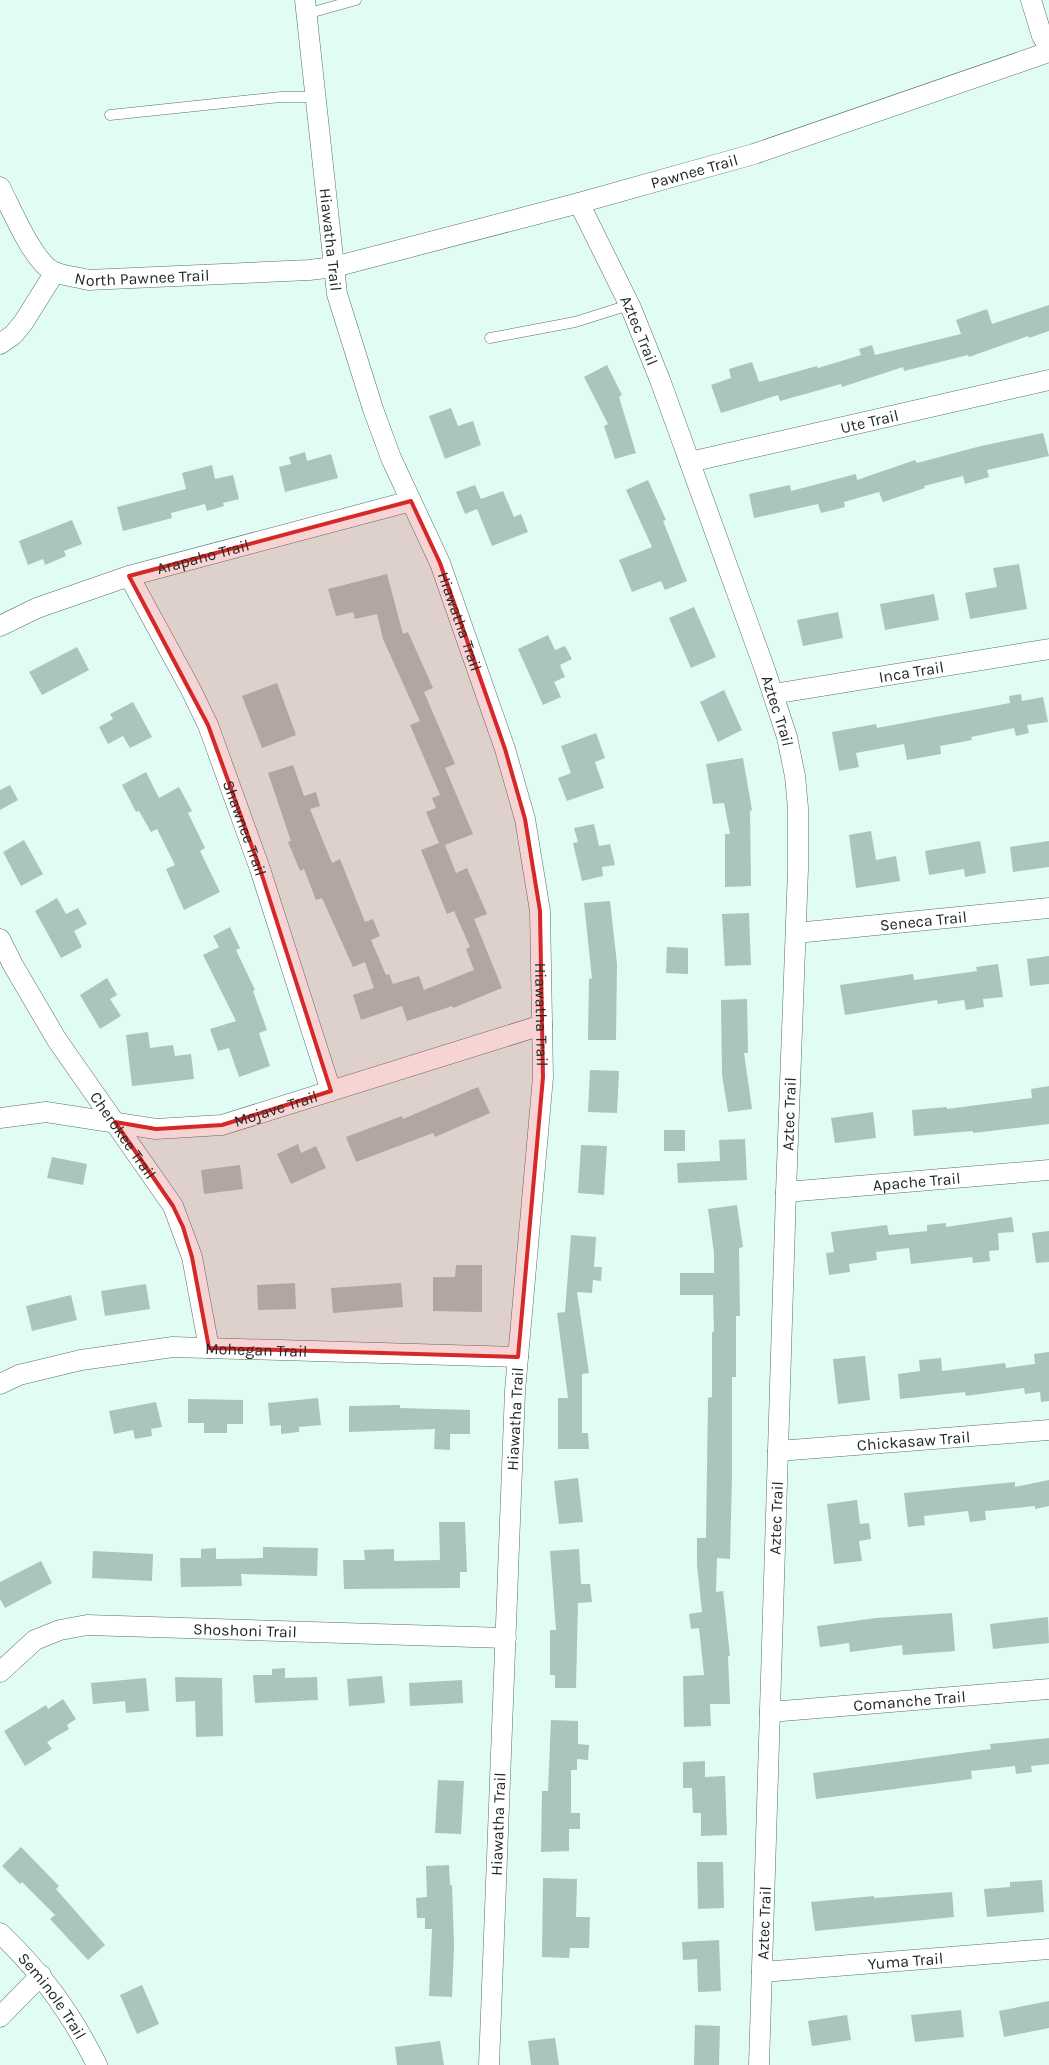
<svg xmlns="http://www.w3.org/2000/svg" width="1049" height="2065" font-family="Karla,sans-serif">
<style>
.building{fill:#aac5be}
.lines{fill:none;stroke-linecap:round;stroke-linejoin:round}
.lane-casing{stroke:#577069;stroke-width:11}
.street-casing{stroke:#577069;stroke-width:21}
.lane{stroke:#fff;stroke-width:10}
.street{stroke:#fff;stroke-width:20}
.marked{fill:#d62828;fill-opacity:0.2;stroke:#d62828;stroke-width:4;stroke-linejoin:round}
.labels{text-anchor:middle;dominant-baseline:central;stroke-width:4;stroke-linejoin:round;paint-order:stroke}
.street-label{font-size:16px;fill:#202a28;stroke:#fff}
</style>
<rect width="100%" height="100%" fill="#e0fcf5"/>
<path class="building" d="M1049,305V331L1029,338L1028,336L969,357L968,355L904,371L903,367L842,387L841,384L780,401L778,395L721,413L711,385L731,378L729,369L752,362L759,382L817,366L818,368L861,355L859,349L872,345L875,355L961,334L956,320L987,309L992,324Z
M607,365L622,395L619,397L636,453L615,459L604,426L608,424L584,377Z
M451,408L458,426L473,421L481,445L445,459L429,416Z
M1043,433L1049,456L987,470L989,477L965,484L963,476L924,486L925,488L883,502L879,492L844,502L845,507L821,513L818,504L754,518L749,494L790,485L791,491L856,474L857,480L915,460L917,463L981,446Z
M305,452L307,461L331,454L338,478L285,492L279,467L291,464L289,457Z
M212,465L215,479L233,475L239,499L223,503L224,506L207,511L205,504L171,513L172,518L123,531L117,507L186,489L182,473Z
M648,480L666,520L663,521L687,581L665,590L661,581L632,592L619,560L652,547L626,490Z
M475,485L481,499L503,491L514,517L521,514L528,532L492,546L477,509L465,514L456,492Z
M72,520L82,544L64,551L66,556L45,565L43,559L28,565L19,541Z
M1019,564L1027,609L970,619L965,593L997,587L993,568Z
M387,574L403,634L408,632L433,688L424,692L455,764L445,768L473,834L445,845L456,873L467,868L487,914L474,919L502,988L453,1008L452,1006L407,1021L402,1006L361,1020L353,995L374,988L365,962L353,967L322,898L316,900L304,869L300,871L288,842L291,841L268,773L293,765L304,796L316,792L320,806L310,809L332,863L340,859L365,922L373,919L380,936L371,940L386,975L389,974L393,984L419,976L424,990L474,970L466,949L470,947L454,911L447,914L421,850L439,843L426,812L436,808L432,798L440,795L410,725L420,721L383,639L377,614L355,619L353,612L336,616L328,589Z
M934,594L939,620L885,630L880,604Z
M694,607L716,657L691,668L669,618Z
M838,612L843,638L803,646L797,620Z
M548,635L555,650L565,646L572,659L560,665L565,677L554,682L561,697L543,705L518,649Z
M77,647L89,670L42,695L29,672Z
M277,683L296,735L262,748L242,696Z
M724,690L742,730L718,742L700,702Z
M1021,694L1022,701L1043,697L1048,722L1027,725L1029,733L1016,736L1014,728L971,737L972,740L940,746L941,754L907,760L904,744L856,753L859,767L839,771L832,732L876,724L877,728L1010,703L1009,696Z
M133,702L152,737L130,748L123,736L108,744L99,727L113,719L110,714Z
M596,733L605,758L595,762L604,788L567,801L558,778L571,773L561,746Z
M743,758L752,810L750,811L751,886L725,887V834H730L724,803L713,804L706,764Z
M146,772L159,798L179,787L192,811L188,813L205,848L200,851L220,892L184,910L166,869L175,865L157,829L151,832L139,811L136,812L122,785Z
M10,785L18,800L0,810V790Z
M594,824L599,846L610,844L615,865L602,867L603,876L582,881L573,843L578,842L574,828Z
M871,831L876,860L896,856L900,881L856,888L849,835Z
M24,840L43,874L21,886L3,852Z
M980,841L986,873L965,877L964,869L929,875L925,851Z
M1049,841V867L1013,872L1010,847Z
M57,898L66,914L78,908L87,924L74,931L82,947L61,958L35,911Z
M610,901L617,964L616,1040H588L589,978L592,979L584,903Z
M749,913L751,965L725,966L722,914Z
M230,927L240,948L236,950L255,990L253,991L267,1030L259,1033L270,1066L239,1077L229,1048L218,1051L210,1029L236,1021L203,955L219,947L213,936Z
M667,947L688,948V974L666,973Z
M1049,956V984L1030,986L1027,959Z
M998,964L1003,997L983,999L984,1007L966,1010L964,1000L938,1004L937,1000L845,1015L840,985L913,974L914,980L977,971L976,967Z
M107,978L117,995L110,999L121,1016L100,1029L80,995Z
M747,999L748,1053H744L752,1109L728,1112L722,1075L721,1000Z
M148,1032L150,1048L173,1045L175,1056L191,1054L194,1079L132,1086L126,1035Z
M590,1070L619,1071L617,1113L588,1112Z
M1049,1086V1124L973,1133V1131L914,1136L912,1110L947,1107V1109L1032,1098L1031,1089Z
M478,1087L490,1113L435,1137L433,1133L356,1162L346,1137L402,1116L403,1119Z
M873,1112L876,1138L835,1143L831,1118Z
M664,1130H685V1151H664Z
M745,1139L747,1180L678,1183L677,1163L720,1161L719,1140Z
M298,1144L301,1153L316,1146L326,1168L291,1184L277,1154Z
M581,1145L607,1146L604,1195L578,1193Z
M52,1157L87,1164L83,1185L47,1178Z
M240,1165L243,1189L204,1194L201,1170Z
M737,1205L743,1247L739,1248L740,1316H736V1377H732V1475L730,1559L717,1558L716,1592L723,1591L730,1656H728L730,1704H710L711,1726L684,1727L683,1676L704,1675L699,1628L691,1629L689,1614L702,1612L697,1565V1538H706L708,1398L712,1397V1332H714L713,1295H680V1273H714V1253L708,1209Z
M1012,1217L1014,1232L998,1233L999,1250L989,1251L990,1261L973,1263L972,1257L911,1264L909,1248L876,1252L877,1260L849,1264L850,1272L829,1275L826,1253L834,1252L831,1232L887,1225L889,1235L927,1231V1225L946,1223V1227Z
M1049,1231V1262L1036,1263L1032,1233Z
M571,1235L596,1237L594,1267H602L601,1281L593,1280L592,1293L577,1292L589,1373L582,1374V1433H588L589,1449H558V1398H568L557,1313L565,1312Z
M456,1265H482V1312L433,1311V1277H455Z
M295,1283L296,1309L258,1310L257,1285Z
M401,1283L403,1307L333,1313L331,1288Z
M146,1284L150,1309L105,1316L101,1291Z
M71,1295L77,1320L32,1331L26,1306Z
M1049,1352V1401L1041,1402L1040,1392L1025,1394L1024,1388L966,1396L965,1392L900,1399L898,1374L920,1371L919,1360L941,1358L942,1371L1005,1363L1006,1368L1035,1364L1034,1354Z
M865,1356L870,1400L838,1404L833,1359Z
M318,1398L321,1425L299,1427V1432L281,1434V1425L270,1426L268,1403Z
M188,1399L243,1400V1424H227V1433H204V1423H188Z
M156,1402L162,1427L151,1429L152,1436L135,1439L133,1430L114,1434L109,1411Z
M400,1405V1408L470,1410V1434H450V1450L434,1449L435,1429L349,1432V1406Z
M578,1478L583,1522L559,1524L554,1481Z
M1049,1480V1506L1035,1509V1506L985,1511L986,1520L970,1522L968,1511L924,1516L925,1525L908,1527L904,1493L1015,1482V1487Z
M857,1500L860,1524L869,1523L871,1539L859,1541L862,1561L834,1564L827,1504Z
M439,1522H465L467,1572H460V1588L344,1589L343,1560H365L364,1550L394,1549V1561L440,1560Z
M263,1547L318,1548L317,1576L241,1574L242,1586L181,1587L180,1558H201V1549L216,1548V1559L263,1558Z
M579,1549L581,1584H590L592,1602L578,1603L576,1688H555V1675H550V1630H556L550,1551Z
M93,1551L153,1554L152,1581L92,1578Z
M41,1561L52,1583L5,1608L0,1599V1582Z
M952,1613L955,1651L903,1655L902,1645L850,1652L849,1643L820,1647L817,1626L876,1618Z
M1048,1617L1049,1643L993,1649L990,1624Z
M285,1668V1678L317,1677L318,1700L255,1703L253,1675H272V1669Z
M382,1676L385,1703L349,1706L347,1679Z
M175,1677L222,1678L223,1736L196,1737L195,1701L176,1702Z
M146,1678L149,1711L126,1713L125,1701L93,1704L91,1683Z
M462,1680L463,1703L410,1706L409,1683Z
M63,1699L76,1719L67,1725L69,1729L47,1742L52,1749L25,1766L4,1731L46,1705L48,1709Z
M551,1720L578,1721V1744L589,1745L588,1760L577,1759V1770H571V1813H580V1829H569V1851L541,1852L542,1791H548Z
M1049,1738V1764L1031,1766L1032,1772L1016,1774L1015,1766L971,1771L972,1779L816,1799L813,1773L991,1749L990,1744Z
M705,1761V1777L725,1776L727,1835L701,1836V1813H693L692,1788H683V1762Z
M438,1780L464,1781L461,1834L435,1833Z
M21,1847L59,1886L56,1889L105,1945L88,1960L50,1919L55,1915L22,1882L20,1884L2,1866Z
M697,1862H723L724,1908L698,1909Z
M449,1865L450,1885H452L454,1945L452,1997L429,1996L432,1929H425V1918H417L416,1898L427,1897L426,1866Z
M543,1878L577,1879L576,1917H590L589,1948H570L569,1958L542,1957Z
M1042,1880L1044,1912L987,1917L984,1889L1010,1887V1882Z
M952,1892L954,1917L815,1931L811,1902L874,1896V1898Z
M719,1940L721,1991L698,1992L697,1959L683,1960L682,1942Z
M142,1985L159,2024L137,2034L120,1995Z
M1049,2001V2028L1004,2037L999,2011Z
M961,2010L964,2037L915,2042L911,2015Z
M847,2015L851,2040L812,2046L808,2021Z
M695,2025L720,2026L719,2065H694Z
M555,2038L559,2065H531L528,2041Z
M440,2041L444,2065H397L395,2047Z"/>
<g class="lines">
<g class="lane-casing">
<path id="lane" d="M306,14L356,0
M110,115L281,97H315
M490,338L575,322L629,305"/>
</g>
<g class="street-casing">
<g id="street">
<path id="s1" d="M305,0L337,294L373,409L391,458L440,563L505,749L525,819L540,911L543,1077L515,1391L489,2065"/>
<path d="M1031,0L1042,36L1049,47"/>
<path id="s2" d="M0,187C11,208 33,262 54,272C64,276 78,277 88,280L309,270L334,267L579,203L754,154L1049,52"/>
<path id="s3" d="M579,203L631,308L660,380L765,670L787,737L795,776L798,808V869L786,1192L759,2065"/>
<path d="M0,344L13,335L23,323L55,272"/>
<path id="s4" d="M690,462L1049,380"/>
<path id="s5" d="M129,576L190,688L208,725L260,869L331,1091"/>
<path id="s6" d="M0,626L37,608L129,576L411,501"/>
<path id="s7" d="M773,694L1049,649"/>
<path id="s8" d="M796,933L1049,908"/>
<path id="s9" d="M0,939L13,965L57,1040L173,1206L192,1257L209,1348"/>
<path id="s10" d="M0,1118L46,1112L156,1129L222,1125L542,1025"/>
<path id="s11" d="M786,1192L1049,1170"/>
<path id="s12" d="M0,1384L19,1375L81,1360L173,1347L518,1357"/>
<path id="s13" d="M778,1451L1049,1430"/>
<path id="s14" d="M0,1672L35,1640L60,1630L87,1625L506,1638"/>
<path id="s15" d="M770,1712L1049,1689"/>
<path id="s16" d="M0,1933C42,1973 71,2013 97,2065"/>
<path id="s17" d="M762,1972L1049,1949"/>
<path d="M0,2017L41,1975"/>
</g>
</g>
<use href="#lane" class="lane"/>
<use href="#street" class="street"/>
</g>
<path class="marked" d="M411,501L440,563L505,749L525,819L540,911L543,1077L518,1357L209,1348L192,1257L183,1227L173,1206L115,1122L156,1129L222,1125L331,1091L260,869L208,725L129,576Z"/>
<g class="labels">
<g class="street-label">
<text stroke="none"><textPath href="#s2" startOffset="756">Pawnee Trail</textPath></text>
<text stroke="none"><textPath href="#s1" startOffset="241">Hiawatha Trail</textPath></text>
<text stroke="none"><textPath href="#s2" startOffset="191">North Pawnee Trail</textPath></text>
<text stroke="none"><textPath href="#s3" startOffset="141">Aztec Trail</textPath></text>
<text stroke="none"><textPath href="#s4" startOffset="184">Ute Trail</textPath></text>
<text stroke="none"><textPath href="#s6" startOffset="215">Arapaho Trail</textPath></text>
<text stroke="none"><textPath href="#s1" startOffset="646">Hiawatha Trail</textPath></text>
<text stroke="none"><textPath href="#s7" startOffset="140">Inca Trail</textPath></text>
<text stroke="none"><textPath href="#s3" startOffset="546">Aztec Trail</textPath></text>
<text stroke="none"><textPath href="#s5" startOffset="278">Shawnee Trail</textPath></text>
<text stroke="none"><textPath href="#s8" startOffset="128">Seneca Trail</textPath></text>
<text stroke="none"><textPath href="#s1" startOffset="1051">Hiawatha Trail</textPath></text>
<text stroke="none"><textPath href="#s10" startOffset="280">Mojave Trail</textPath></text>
<text transform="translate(789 1114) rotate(-88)">Aztec Trail</text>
<text stroke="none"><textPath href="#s9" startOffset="232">Cherokee Trail</textPath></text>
<text stroke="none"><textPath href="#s11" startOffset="131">Apache Trail</textPath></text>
<text stroke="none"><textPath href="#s12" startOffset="261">Mohegan Trail</textPath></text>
<text transform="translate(515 1419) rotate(-87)">Hiawatha Trail</text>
<text stroke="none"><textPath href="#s13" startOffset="136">Chickasaw Trail</textPath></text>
<text transform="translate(776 1518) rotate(-88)">Aztec Trail</text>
<text stroke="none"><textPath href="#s14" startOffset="260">Shoshoni Trail</textPath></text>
<text stroke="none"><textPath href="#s15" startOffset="140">Comanche Trail</textPath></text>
<text transform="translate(498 1824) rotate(-88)">Hiawatha Trail</text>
<text transform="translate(764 1923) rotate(-88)">Aztec Trail</text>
<text stroke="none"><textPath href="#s17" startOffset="144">Yuma Trail</textPath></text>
<text stroke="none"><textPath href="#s16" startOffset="82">Seminole Trail</textPath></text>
</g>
</g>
</svg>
